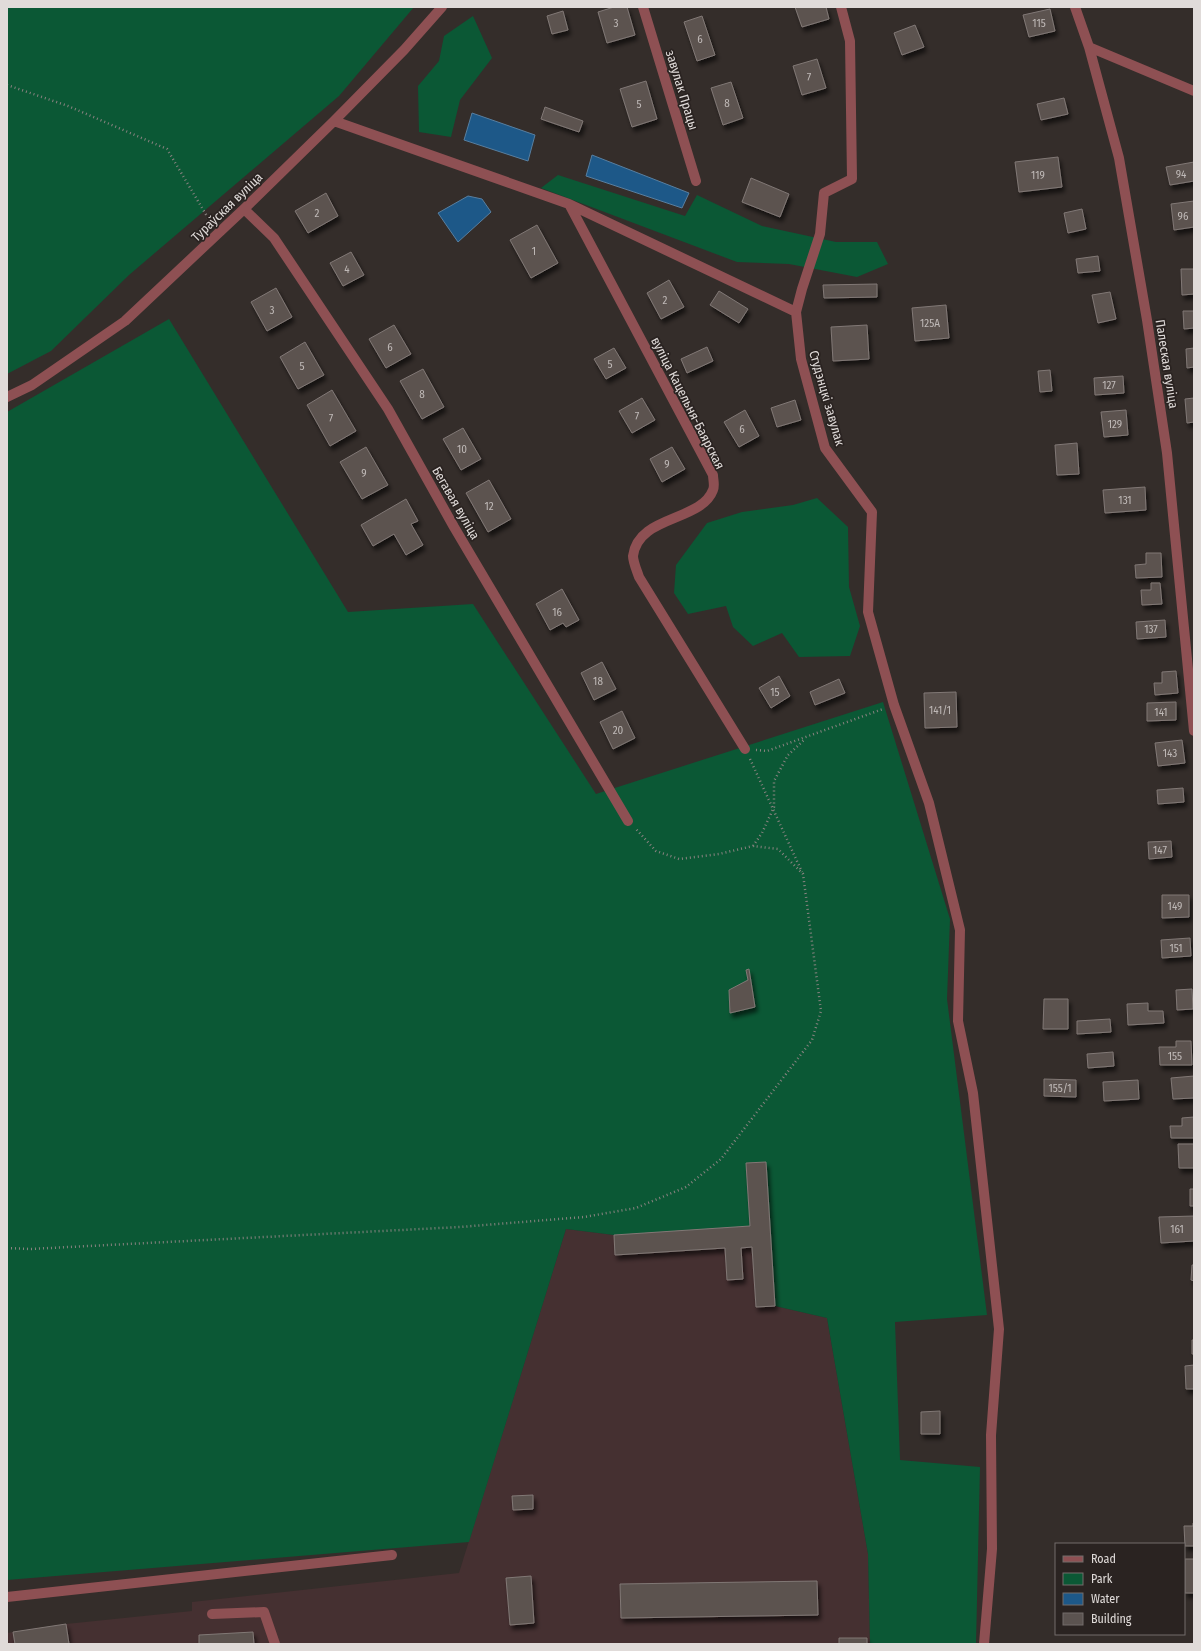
<svg xmlns="http://www.w3.org/2000/svg" width="1201" height="1651" font-family="'Fira Sans Condensed',sans-serif">
<style>
.industrial{fill:#453031}
.green{fill:#0b5835}
.water{fill:#1d5888;stroke:#587fa0}
.building{fill:#5b5350;stroke:#817875;filter:url(#shadow)}
.lines{fill:none;stroke-linecap:round;stroke-linejoin:round}
.path{stroke:#898380;stroke-width:2.5;stroke-dasharray:1 3;stroke-linecap:butt}
.minor{stroke:#8e5053;stroke-width:10}
.labels{text-anchor:middle;dominant-baseline:central;stroke-width:3.5;stroke-linejoin:round;paint-order:stroke}
.number-label{font-size:11px;fill:#bfb9b7}
.street-label{font-size:13px;fill:#e0dbd9;stroke:#2a2321}
</style>
<defs>
<filter id="shadow"><feDropShadow dx="2.5" dy="4.5" stdDeviation="2" flood-color="#0009"/></filter>
</defs>
<rect width="100%" height="100%" fill="#342d2a"/>
<path class="industrial" d="M766,1162L775,1306L827,1318L868,1554L870,1644H7V1633L66,1624L192,1611V1602L459,1573L566,1229L614,1235L746,1163Z"/>
<path class="green" d="M7,7H414L339,96L129,275L51,351L7,374Z
M473,16L492,58L460,100L451,137L419,132L418,86L439,61L444,36Z
M558,175L685,216L697,195L762,226L836,242H877L888,264L857,277L789,264L737,262L541,188Z
M169,319L348,612L473,604L596,794L883,702L950,919L947,999L987,1315L895,1322L900,1460L980,1467L976,1644H870L868,1554L827,1318L775,1306L765,1162L746,1163L750,1226L614,1235L566,1229L469,1542L7,1580V412Z
M817,498L848,527L849,587L860,626L850,656L799,657L782,633L753,646L733,627L726,606L688,614L674,593L676,565L707,523L742,512L793,505Z"/>
<path class="water" d="M472,113L535,135L528,161L464,140Z
M592,155L689,193L682,208L586,176Z
M468,196L482,199L491,212L458,242L438,213Z"/>
<path class="building" d="M614,7H627L635,35L607,43L598,12Z
M795,7H826L829,19L802,27Z
M1050,9L1055,31L1029,37L1023,15Z
M563,11L568,30L552,34L547,16Z
M702,16L715,55L697,61L684,22Z
M915,25L924,47L902,55L894,33Z
M817,59L826,88L802,95L793,66Z
M646,81L657,119L632,127L620,89Z
M731,82L743,118L723,125L711,88Z
M1064,98L1068,114L1041,120L1037,104Z
M545,107L583,121L579,132L541,119Z
M1058,157L1062,187L1019,192L1015,162Z
M1194,162V181L1170,185L1166,167Z
M751,178L789,194L780,217L742,202Z
M326,193L338,216L308,233L295,211Z
M1194,201V227L1174,230L1171,204Z
M1082,209L1086,229L1068,233L1064,213Z
M537,225L558,263L531,278L510,240Z
M351,252L364,275L343,286L330,263Z
M1098,256L1100,271L1078,273L1076,259Z
M1181,269H1194V294L1182,295Z
M669,280L684,307L661,319L647,293Z
M877,284V297L824,298L823,285Z
M276,288L292,317L267,331L251,302Z
M719,291L748,309L739,323L710,305Z
M1110,292L1116,319L1098,323L1092,295Z
M946,305L949,338L915,341L912,308Z
M1183,311H1194V328L1184,329Z
M394,325L411,354L386,368L369,339Z
M867,325L869,359L833,361L831,327Z
M305,342L324,375L298,389L280,357Z
M707,347L713,361L687,373L681,359Z
M614,348L626,368L606,379L594,359Z
M1194,348V367L1187,368L1186,349Z
M423,369L444,407L422,419L400,381Z
M1050,370L1052,391L1040,392L1038,371Z
M1123,376L1124,393L1095,395L1094,378Z
M332,390L356,431L330,446L307,405Z
M642,398L655,420L632,433L619,411Z
M1194,398V422L1187,423L1185,399Z
M795,400L801,420L777,427L771,408Z
M745,410L759,436L739,447L724,422Z
M1126,410L1128,435L1104,437L1101,412Z
M463,428L481,459L461,470L443,439Z
M1077,443L1079,474L1057,475L1055,445Z
M366,447L388,485L362,499L340,462Z
M672,447L685,469L662,482L650,459Z
M489,480L511,519L488,532L466,493Z
M1145,487L1146,510L1105,513L1103,490Z
M406,499L418,521L411,524L423,545L406,555L394,534L373,546L361,525Z
M1146,553H1161L1162,577L1136,578L1135,565L1146,564Z
M1151,583H1160L1162,604L1142,605L1141,590H1151Z
M562,589L579,620L566,627L563,623L550,630L536,604Z
M1165,620L1166,637L1137,639L1136,622Z
M602,662L616,689L594,700L581,673Z
M1176,671L1178,693L1155,695L1154,683H1162V672Z
M779,676L790,696L771,708L759,688Z
M839,679L845,693L815,705L810,692Z
M956,692L957,727L925,728L924,693Z
M1176,702V720L1147,721V703Z
M622,711L635,738L613,749L600,722Z
M1182,740L1185,763L1158,766L1155,743Z
M1183,788L1184,802L1158,804L1157,790Z
M1171,841L1172,857L1149,859L1148,842Z
M1162,895H1189V917L1162,918Z
M1190,938L1191,956L1162,958L1161,940Z
M749,969L755,1007L730,1013L729,990L748,980L746,970Z
M1192,989L1193,1009L1177,1010L1176,990Z
M1044,999H1068V1029H1043Z
M1148,1003V1011H1163L1164,1023L1128,1025L1127,1004Z
M1110,1019L1111,1032L1077,1034V1021Z
M1176,1041H1191L1192,1065H1160L1159,1047H1176Z
M1113,1052L1114,1066L1088,1068L1087,1054Z
M1194,1076V1098L1173,1099L1171,1078Z
M1044,1079L1076,1080V1097L1044,1096Z
M1138,1080L1139,1099L1104,1101L1103,1082Z
M1194,1117V1138H1171L1170,1126H1182V1118Z
M1178,1144H1194V1168H1179Z
M766,1162L775,1306L756,1307L752,1247L741,1248L743,1279L727,1280L725,1248L615,1255L614,1235L750,1226L746,1163Z
M1190,1189H1194V1206H1190Z
M1194,1216V1241L1161,1243L1159,1217Z
M1192,1265H1194V1281L1191,1280Z
M1192,1340H1194V1354H1192Z
M1194,1365V1389H1186L1185,1366Z
M940,1411V1434H921V1412Z
M533,1495V1509L513,1510L512,1496Z
M1193,1523H1194V1546H1185L1184,1526H1193Z
M1185,1559H1194V1593H1185Z
M531,1576L534,1623L510,1625L506,1578Z
M817,1581L818,1615L621,1618L620,1584Z
M66,1624L69,1644H15L13,1632Z
M253,1632L254,1644H199V1635Z
M839,1638H867V1644H839Z"/>
<g class="lines">
<path class="path" d="M7,85L68,106L167,149L211,223
M756,750L767,751L883,709
M750,759L802,872
M753,846L762,833L774,807V781L788,755L805,739
M7,1248L30,1249L460,1227L584,1217L636,1208L686,1187L721,1159L812,1040L821,1011L803,874L778,849L753,846L719,854L679,859L656,851L636,829"/>
<path class="minor" d="M643,7L696,181
M841,7L850,41L852,179L824,193L820,234L802,289L796,312L801,359L825,448L872,512L868,612L894,705L929,803L960,930L958,1021L973,1093L999,1329L991,1435L992,1549L984,1644
M1075,7L1089,47L1119,158L1147,320L1167,453L1194,731
M1089,47L1194,91
M334,121L569,204L796,312
M569,204L713,475C713,479 715,486 713,490C701,522 638,515 633,556C633,562 637,571 639,577L745,749
M244,209L274,238L388,409L454,527L628,821
M7,397L32,385L125,321L244,209L334,121L404,50L442,7
M7,1597L392,1555
M212,1614L264,1612L275,1644"/>
</g>
<g class="labels">
<g class="number-label">
<text x="616" y="23">3</text>
<text x="1039" y="23">115</text>
<text x="700" y="39">6</text>
<text x="809" y="77">7</text>
<text x="727" y="103">8</text>
<text x="639" y="104">5</text>
<text x="1181" y="174">94</text>
<text x="1038" y="175">119</text>
<text x="317" y="213">2</text>
<text x="1183" y="216">96</text>
<text x="534" y="251">1</text>
<text x="347" y="269">4</text>
<text x="665" y="300">2</text>
<text x="272" y="310">3</text>
<text x="930" y="323">125А</text>
<text x="390" y="347">6</text>
<text x="610" y="364">5</text>
<text x="302" y="366">5</text>
<text x="1109" y="385">127</text>
<text x="422" y="394">8</text>
<text x="637" y="416">7</text>
<text x="331" y="418">7</text>
<text x="1115" y="424">129</text>
<text x="742" y="429">6</text>
<text x="462" y="449">10</text>
<text x="667" y="464">9</text>
<text x="364" y="473">9</text>
<text x="1125" y="500">131</text>
<text x="489" y="506">12</text>
<text x="557" y="612">16</text>
<text x="1151" y="629">137</text>
<text x="598" y="681">18</text>
<text x="775" y="692">15</text>
<text x="940" y="710">141/1</text>
<text x="1161" y="712">141</text>
<text x="618" y="730">20</text>
<text x="1170" y="753">143</text>
<text x="1160" y="850">147</text>
<text x="1175" y="906">149</text>
<text x="1176" y="948">151</text>
<text x="1175" y="1056">155</text>
<text x="1060" y="1088">155/1</text>
<text x="1177" y="1229">161</text>
</g>
<g class="street-label">
<text transform="translate(682 90) rotate(73)">завулак Працы</text>
<text transform="translate(227 207) rotate(-44)">Тураўская вуліца</text>
<text transform="translate(1167 364) rotate(81)">Палеская вуліца</text>
<text transform="translate(827 398) rotate(74)">Студэнцкі завулак</text>
<text transform="translate(688 403) rotate(63)">вуліца Кацельня-Баярская</text>
<text transform="translate(456 503) rotate(60)">Бегавая вуліца</text>
</g>
</g>
<rect width="1201" height="1651" fill="none" stroke="#e0dbd9" stroke-width="16"/>
<rect x="1055" y="1543" width="130" height="92" fill="#2a2321" stroke="#736d6b"/>
<rect x="1063" y="1556" width="20" height="6" fill="#8e5053" stroke="#736d6b"/>
<text x="1091" y="1563" font-size="12" fill="#e0dbd9">Road</text>
<rect x="1063" y="1573" width="20" height="12" fill="#0b5835" stroke="#736d6b"/>
<text x="1091" y="1583" font-size="12" fill="#e0dbd9">Park</text>
<rect x="1063" y="1593" width="20" height="12" fill="#1d5888" stroke="#736d6b"/>
<text x="1091" y="1603" font-size="12" fill="#e0dbd9">Water</text>
<rect x="1063" y="1613" width="20" height="12" fill="#5b5350" stroke="#736d6b"/>
<text x="1091" y="1623" font-size="12" fill="#e0dbd9">Building</text>
</svg>
